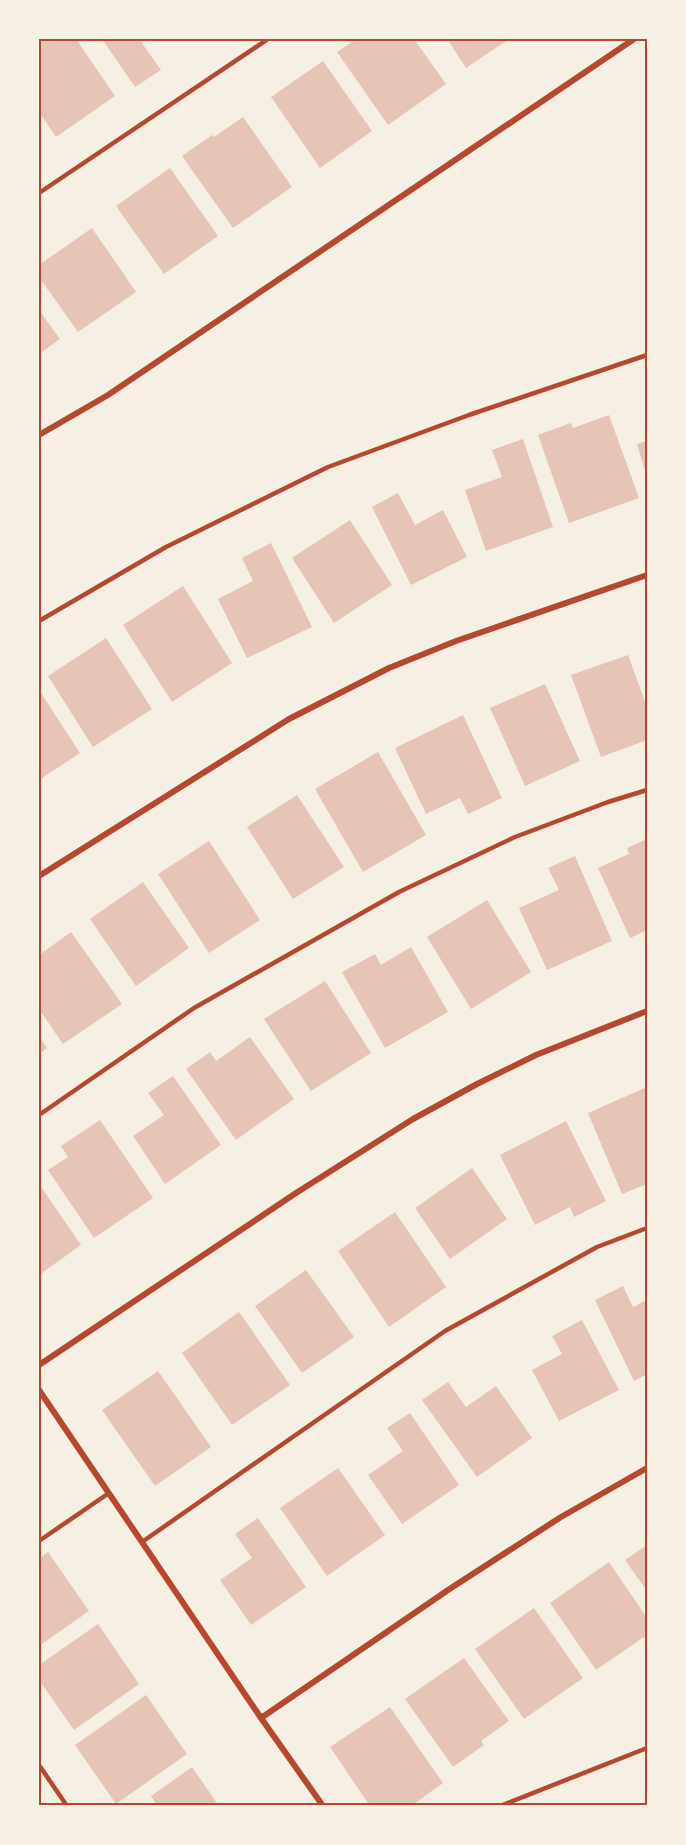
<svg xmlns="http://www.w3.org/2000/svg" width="686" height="1845" font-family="'Asap Condensed',sans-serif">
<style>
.building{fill:#e6c5b7}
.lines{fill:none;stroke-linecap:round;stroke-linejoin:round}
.service{stroke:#b5482f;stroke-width:4.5}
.minor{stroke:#b5482f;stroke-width:6}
.neatline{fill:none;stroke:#b5482f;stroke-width:2}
</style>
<rect width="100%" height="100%" fill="#f6efe4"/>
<path class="building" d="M39,39H76L115,96L56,137L39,112Z
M102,39H139L161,70L135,87Z
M356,39H414L446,84L388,125L337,52Z
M447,39H509L466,68Z
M323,61L372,131L320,168L271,97Z
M243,117L292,187L233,228L182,156L212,135L214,137Z
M170,168L218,236L164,274L116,206Z
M92,228L136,292L78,332L39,277V265Z
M39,310L60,339L39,354Z
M609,415L639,498L569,523L538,435L571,423L573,428Z
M523,439L553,527L486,551L465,490L502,477L492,450Z
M647,441V474H646L637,444Z
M398,493L415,525L443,510L467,557L411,585L372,507Z
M350,520L392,585L334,623L292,558Z
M271,543L312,627L247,658L218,599L253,581L242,558Z
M183,586L232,663L172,702L123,625Z
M106,638L152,709L93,747L48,676Z
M628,655L647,707V740L601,757L571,675Z
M545,684L580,761L525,786L490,708Z
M39,690L80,753L39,780Z
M463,715L502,798L468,814L460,798L426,814L395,748Z
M378,752L426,835L363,872L315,789Z
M297,795L344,867L293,899L247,827Z
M647,839V930L630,938L598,868L629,854L627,848Z
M209,841L260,920L209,953L158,874Z
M575,856L612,941L547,970L519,908L559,890L548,868Z
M143,882L189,948L136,986L90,919Z
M487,900L531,972L471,1009L427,937Z
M71,932L122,1004L63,1044L39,1009V955Z
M411,947L448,1012L385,1048L342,972L375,954L381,965Z
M325,981L371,1053L311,1091L264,1019Z
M39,1036L47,1048L39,1054Z
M250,1037L294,1099L236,1140L186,1069L210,1052L216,1061Z
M173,1076L221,1145L165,1184L133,1136L164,1115L148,1093Z
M647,1087V1184L622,1194L588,1113Z
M100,1120L153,1198L94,1238L48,1170L68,1157L61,1146Z
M566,1121L606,1201L574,1217L570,1207L535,1225L500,1155Z
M472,1168L507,1219L450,1259L415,1208Z
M39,1184L81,1245L39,1275Z
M395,1212L446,1287L389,1327L338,1251Z
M306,1270L354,1337L302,1373L255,1306Z
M623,1286L633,1307L647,1300V1374L634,1381L595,1300Z
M239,1312L290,1385L232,1425L182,1353Z
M582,1320L619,1390L559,1421L532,1370L562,1354L552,1336Z
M158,1371L211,1447L155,1486L102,1410Z
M448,1382L466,1407L496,1386L532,1438L477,1477L422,1400Z
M410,1413L459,1485L402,1524L368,1475L403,1451L387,1428Z
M338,1468L385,1535L327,1576L280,1508Z
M258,1518L306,1587L251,1625L220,1580L252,1558L235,1534Z
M647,1545V1591L625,1560Z
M48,1552L89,1611L39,1646V1559Z
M609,1562L647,1618V1635L596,1670L550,1603Z
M534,1608L583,1678L524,1719L475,1649Z
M98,1624L139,1684L74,1730L39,1680V1665Z
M464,1658L509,1721L481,1741L484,1745L453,1767L405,1699Z
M146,1695L187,1754L116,1804L75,1745Z
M390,1707L443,1783L411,1806H370L330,1747Z
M192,1767L219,1806H157L151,1796Z"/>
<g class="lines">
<path class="service" d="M39,193L268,39
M39,621L166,547L328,467L469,415L647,355
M39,1115L194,1008L399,892L515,837L608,802L647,790
M39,1541L109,1493
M142,1542L445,1331L597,1247L647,1228
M39,1765L67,1806
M500,1806L647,1748"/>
<path class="minor" d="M39,435L108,395L634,39
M39,876L289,719L389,668L456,641L647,575
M39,1365L296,1193L413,1119L477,1084L536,1055L647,1011
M39,1390L261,1718L323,1806
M261,1718L451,1588L561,1517L647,1468"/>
</g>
<rect width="686" height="1845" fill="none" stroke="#f6efe4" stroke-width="81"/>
<rect x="40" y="40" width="606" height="1764" class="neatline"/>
</svg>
